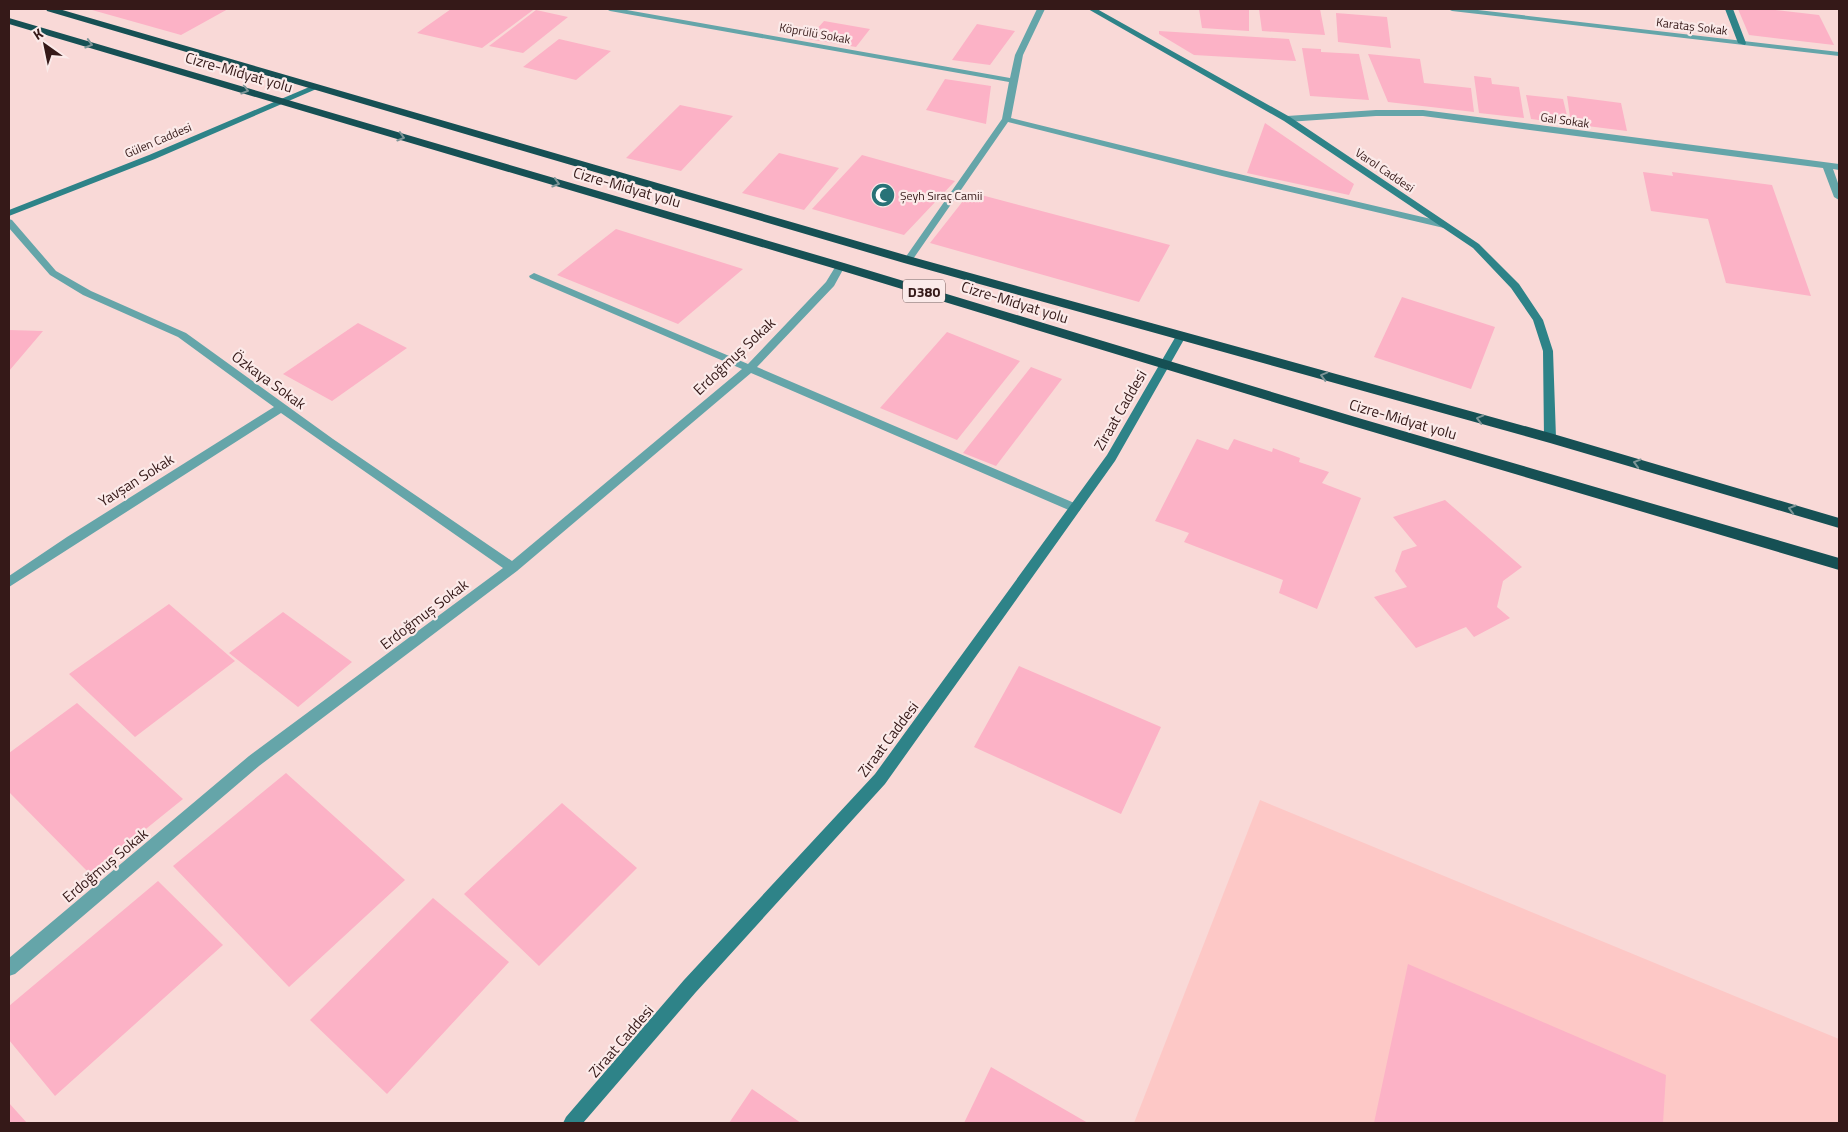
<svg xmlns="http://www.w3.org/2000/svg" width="1848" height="1132" font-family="'Titillium Web',sans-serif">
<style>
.built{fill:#fdc8c6}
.building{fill:#fcb2c6}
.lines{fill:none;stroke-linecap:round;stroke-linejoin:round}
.street{fill:#65a5a9;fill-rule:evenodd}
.secondary{fill:#2e8388;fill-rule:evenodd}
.highway{fill:#165054;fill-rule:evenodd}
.oneway{stroke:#7d9597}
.labels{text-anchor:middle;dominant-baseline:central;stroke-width:4.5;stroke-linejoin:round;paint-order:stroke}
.far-street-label{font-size:12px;fill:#351918;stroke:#fbeae9}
.far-poi-label{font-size:12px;fill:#351918;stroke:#fbeae9;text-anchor:start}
.shield{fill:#fbeae9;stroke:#705857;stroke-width:1}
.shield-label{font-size:14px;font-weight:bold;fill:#351918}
.street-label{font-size:15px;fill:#351918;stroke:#fbeae9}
</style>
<rect width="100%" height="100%" fill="#f9d9d7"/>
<path class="built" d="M1260,800L1839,1039V1123H1134Z"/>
<path class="building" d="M94,9H228L181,35L92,10Z
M451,9H528L533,10L482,48L417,33Z
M1199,9H1249V31L1202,28Z
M1259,9H1320L1325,35L1262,31Z
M1738,9H1766L1819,15L1834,45L1749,35Z
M536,10L568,17L523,53L489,46Z
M1336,13L1387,17L1391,48L1338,42Z
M824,21L870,29L856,47L808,39Z
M977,24L1015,31L990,65L952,60Z
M1159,31L1289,39L1296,61L1194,55L1159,34Z
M559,39L611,51L576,80L523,67Z
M1302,48L1321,49V52L1359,54L1369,100L1310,96Z
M1368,54L1420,59L1424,83L1471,88L1474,112L1388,102Z
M1474,76L1491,78L1492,84L1519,87L1524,118L1479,113Z
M945,79L991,86L986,124L926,110Z
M1526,95L1563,99L1569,124L1531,119Z
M1567,96L1621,103L1627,131L1571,124Z
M680,105L733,116L681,171L626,158Z
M1265,123L1354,184L1349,195L1247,173Z
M779,153L839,168L804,210L742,193Z
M862,155L955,181L904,235L812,209Z
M1643,172L1673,176L1672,172L1772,185L1811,296L1726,283L1708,219L1651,211Z
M970,192L1170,245L1139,302L930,243Z
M616,229L743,269L678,324L557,275Z
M1402,297L1495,327L1471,389L1374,357Z
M358,323L407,348L332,401L283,374Z
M9,330L43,331L9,371Z
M947,332L1020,361L957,440L880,408Z
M1031,367L1062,379L996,466L963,453Z
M1197,439L1228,450L1234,439L1272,452L1273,448L1300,458L1299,462L1329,472L1322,483L1361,498L1317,609L1279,593L1283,580L1184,542L1189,533L1155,521Z
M1445,500L1522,567L1503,581L1497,607L1510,618L1474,637L1466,627L1416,648L1374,597L1407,587L1395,571L1402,551L1417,546L1393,517Z
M169,604L235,661L135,737L69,674Z
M283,612L352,662L298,707L229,653Z
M1019,666L1161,727L1121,814L974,747Z
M77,703L183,799L90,874L9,792V753Z
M286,773L405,880L289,987L173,866Z
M562,803L637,868L539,966L464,894Z
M158,881L223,945L55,1096L9,1040V1006Z
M433,898L509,962L387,1094L310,1020Z
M1408,964L1666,1075L1663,1123H1374Z
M991,1067L1088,1123H964Z
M752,1089L801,1123H729Z
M9,1103L27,1123H9Z"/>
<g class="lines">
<path class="street" d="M606,9H621L1010,78L1015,55L1037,9H1045L1023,55L1011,118L1222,170L1444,222L1449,225L1444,228L1222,176L1008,122L911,262H905V258L1002,119L1009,82L610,11Z
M1448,9H1469L1839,52V56L1452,11Z
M1376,110H1423L1839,164V170L1833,169L1839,186V200L1834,197L1823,168L1423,116H1376L1287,122L1283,119L1287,116Z
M9,219L12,220L56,271L91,291L186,333L333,439L512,561L742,369L530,278L529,276L534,273L748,364L826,282L837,264H843L845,266L834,286L757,367L1079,505L1081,508L1079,511H1071L751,373L517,571L259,766L15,974L9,976V958L249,756L503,568L281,413L9,587V576L67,537L274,407L178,337L83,295L50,275L9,228Z"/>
<path class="secondary" d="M1088,9H1097L1290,117L1479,244L1519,284L1543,320L1553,351L1556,438L1554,441H1546L1544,438L1543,351L1533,320L1511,288L1473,248L1284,121Z
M1725,9H1733L1746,43L1745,45L1738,43Z
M314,85L321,87L155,159L9,216V210L149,155Z
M1181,333L1186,336L1115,461L885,784L696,992L583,1123H563L566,1117L684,980L875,774L1107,455L1176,336Z"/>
<path class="highway" d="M46,9H59L912,257L1550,433L1839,518V528L1550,443L904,263L47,11Z
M9,18L844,263L1355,417L1839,558V570L1346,424L836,269L9,24Z"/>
</g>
<defs><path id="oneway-chevron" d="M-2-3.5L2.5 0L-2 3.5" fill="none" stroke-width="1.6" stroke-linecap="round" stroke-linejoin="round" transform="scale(1.25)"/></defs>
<g class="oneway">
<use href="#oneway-chevron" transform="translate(89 44) rotate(16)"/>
<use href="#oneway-chevron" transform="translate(245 90) rotate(16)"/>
<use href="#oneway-chevron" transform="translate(401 137) rotate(17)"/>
<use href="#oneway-chevron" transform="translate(556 183) rotate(16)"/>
<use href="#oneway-chevron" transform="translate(1324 376) rotate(-165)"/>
<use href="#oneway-chevron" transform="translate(1480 419) rotate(-165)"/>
<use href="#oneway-chevron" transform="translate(1637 463) rotate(-164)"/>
<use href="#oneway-chevron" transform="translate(1792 509) rotate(-164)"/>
</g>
<defs>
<g id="mosque-disc" transform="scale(1.25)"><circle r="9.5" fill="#297378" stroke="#fbeae9"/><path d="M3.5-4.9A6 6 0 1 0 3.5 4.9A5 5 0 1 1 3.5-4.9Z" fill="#fff"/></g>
</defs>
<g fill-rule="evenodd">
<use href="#mosque-disc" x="883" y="195"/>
</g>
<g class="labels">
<g class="far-street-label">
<text transform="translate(1692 26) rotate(7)">Karataş Sokak</text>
<text transform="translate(815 33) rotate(10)">Köprülü Sokak</text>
<text transform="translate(1565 120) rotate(8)">Gal Sokak</text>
<text transform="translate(158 140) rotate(-23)">Gülen Caddesi</text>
<text transform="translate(1385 170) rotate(34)">Varol Caddesi</text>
</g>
<g class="far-poi-label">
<text x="900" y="195">Şeyh Sıraç Camii</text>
</g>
<rect class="shield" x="903" y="279.5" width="42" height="23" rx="4"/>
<g class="shield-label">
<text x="924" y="291">D380</text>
</g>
<g class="street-label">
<text transform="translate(239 72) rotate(16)">Cizre-Midyat yolu</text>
<text transform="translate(627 187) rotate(16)">Cizre-Midyat yolu</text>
<text transform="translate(1015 302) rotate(17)">Cizre-Midyat yolu</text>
<text transform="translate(734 356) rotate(-43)">Erdoğmuş Sokak</text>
<text transform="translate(269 380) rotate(36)">Özkaya Sokak</text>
<text transform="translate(1120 410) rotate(-60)">Ziraat Caddesi</text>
<text transform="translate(1403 419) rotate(16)">Cizre-Midyat yolu</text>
<text transform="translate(136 480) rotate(-32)">Yavşan Sokak</text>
<text transform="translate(424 614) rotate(-37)">Erdoğmuş Sokak</text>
<text transform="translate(888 739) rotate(-53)">Ziraat Caddesi</text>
<text transform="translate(105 865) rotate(-40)">Erdoğmuş Sokak</text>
<text transform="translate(621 1041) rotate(-49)">Ziraat Caddesi</text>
</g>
</g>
<rect width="1848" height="1132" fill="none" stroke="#351918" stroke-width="20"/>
<g transform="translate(45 45) rotate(327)" stroke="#fbeae9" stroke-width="4" paint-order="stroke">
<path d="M0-4L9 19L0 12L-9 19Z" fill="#351918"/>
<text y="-8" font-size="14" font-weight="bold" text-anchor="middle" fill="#351918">K</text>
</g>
</svg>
